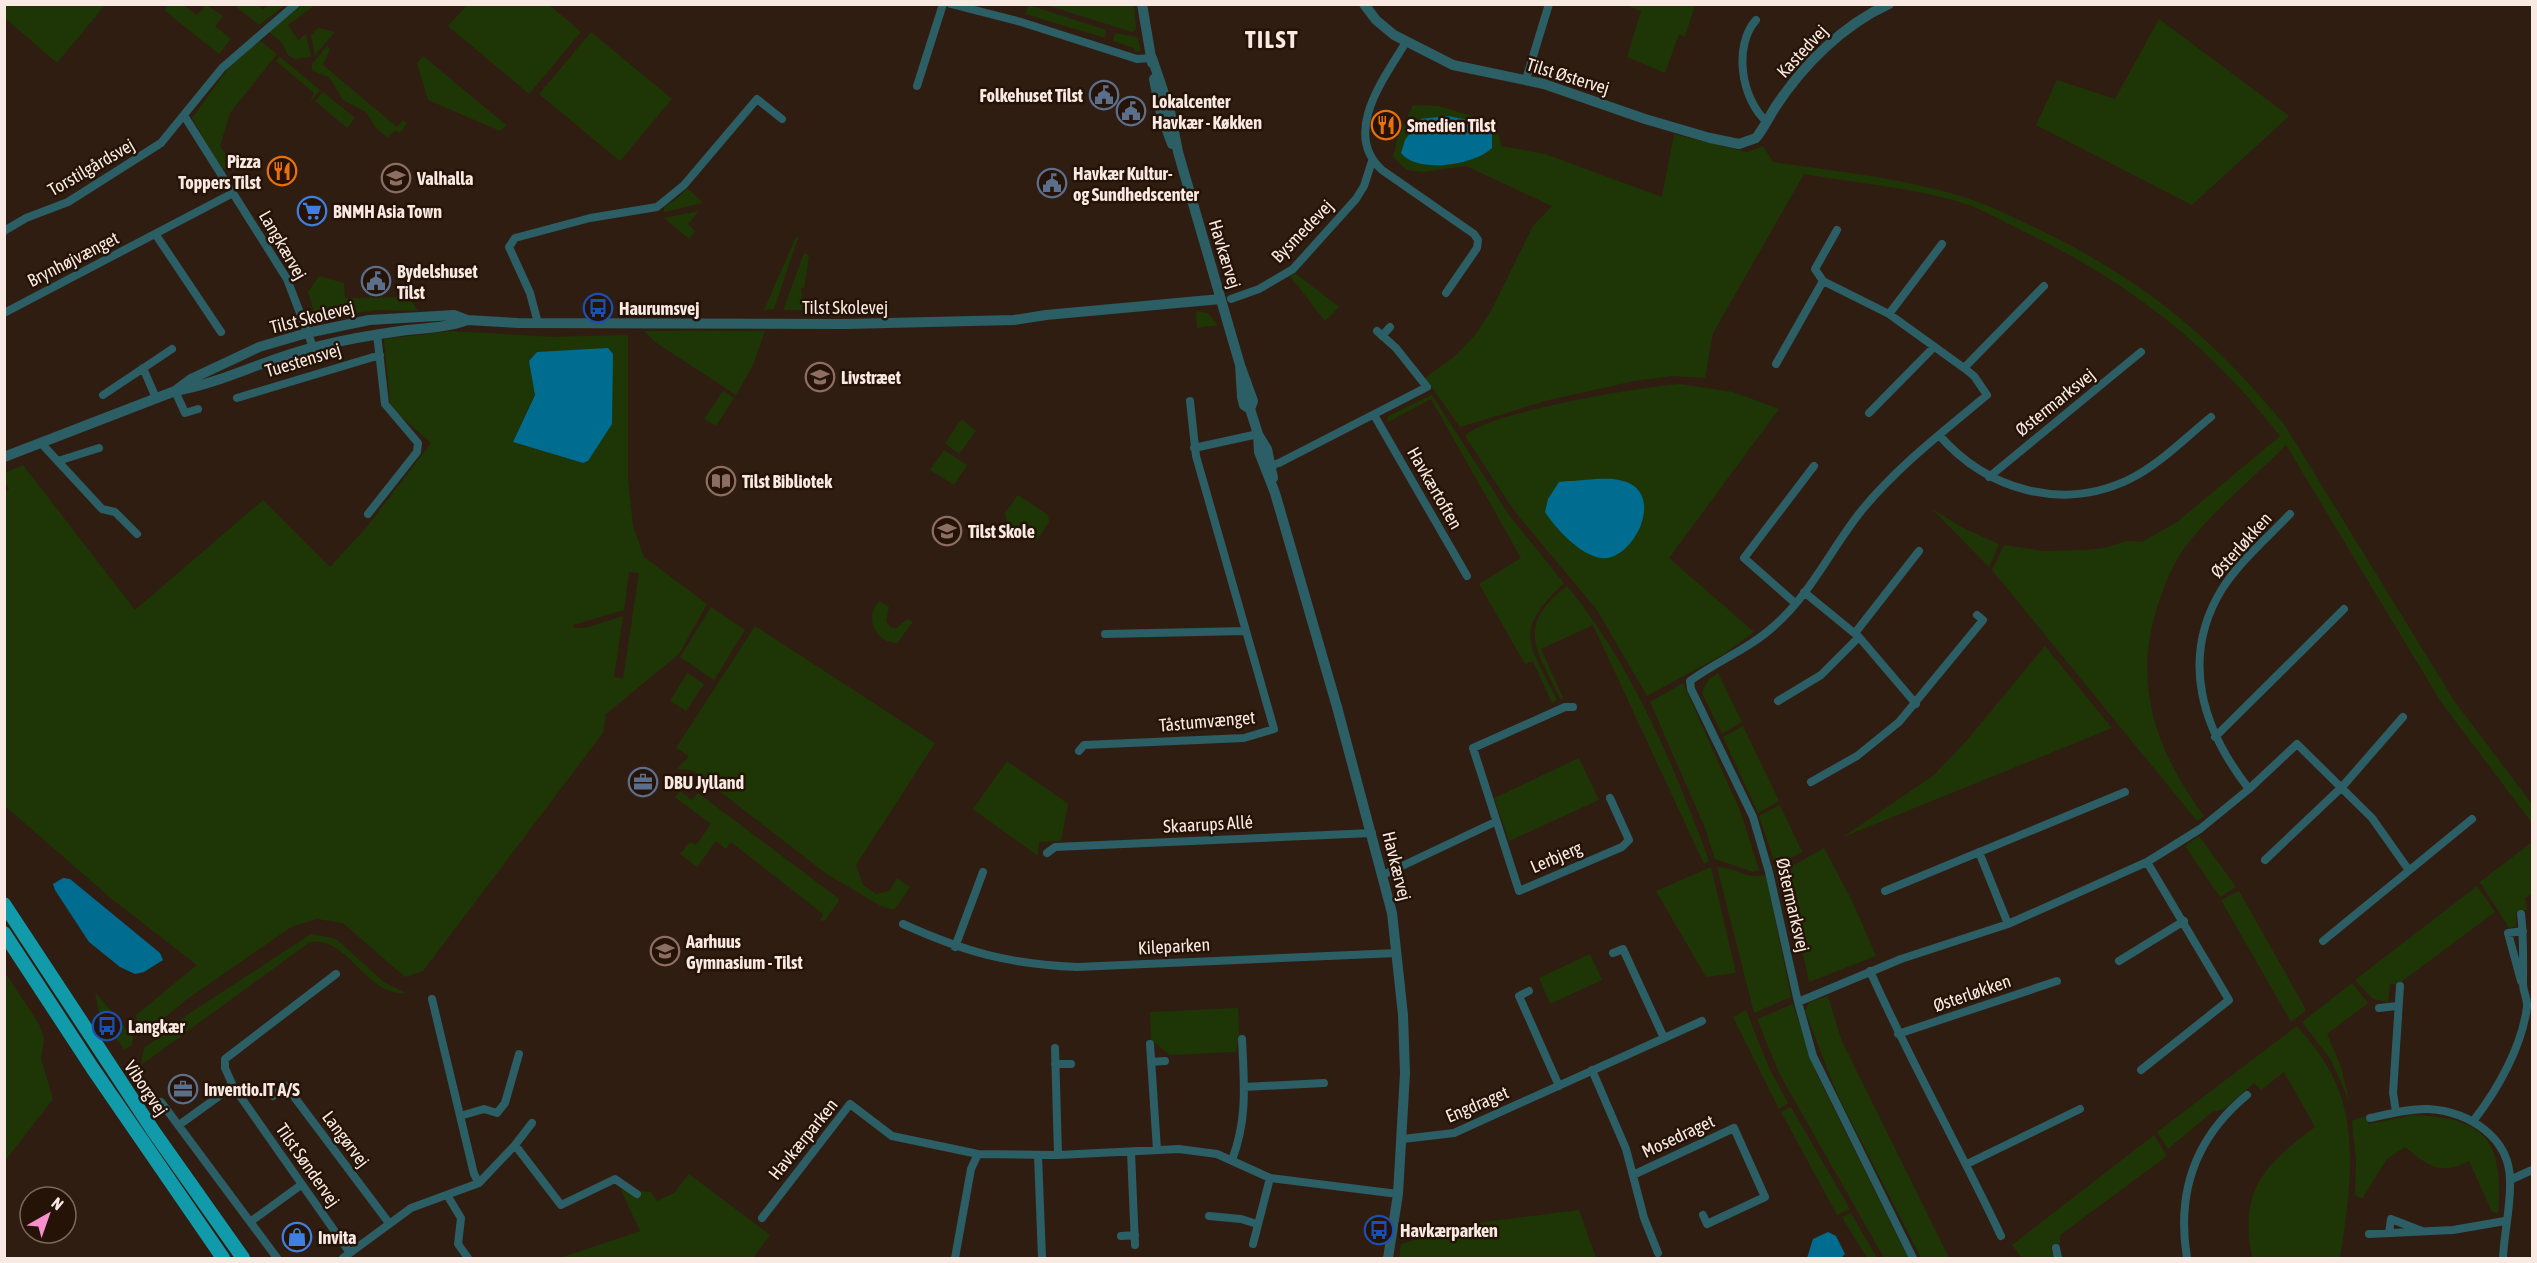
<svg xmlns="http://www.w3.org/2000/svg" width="2537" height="1263" font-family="'Asap Condensed',sans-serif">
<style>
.green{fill:#1e3605;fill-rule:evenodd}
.water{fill:#006c8f}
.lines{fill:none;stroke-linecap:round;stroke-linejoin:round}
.minor{stroke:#2b5e65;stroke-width:8}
.tertiary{stroke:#2b5e65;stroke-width:10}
.primary{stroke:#119aa9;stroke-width:14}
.labels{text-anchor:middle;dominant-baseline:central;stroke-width:5;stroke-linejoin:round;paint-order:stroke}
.street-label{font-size:18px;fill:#f8eae2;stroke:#261308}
.poi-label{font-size:18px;font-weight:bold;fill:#f8eae2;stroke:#261308;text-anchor:start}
.district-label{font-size:24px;font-weight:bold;letter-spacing:1.5px;fill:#f8eae2;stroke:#261308}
</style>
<rect width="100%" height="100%" fill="#301d11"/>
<path class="green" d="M5,4H105V5L57,63L5,18Z
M169,4L183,5L197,15L206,5L223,16L215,26L231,39L219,54L164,10Z
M548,4L581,32L529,94L448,26L467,5Z
M234,5H257L263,9L271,5H285L259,25Z
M302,5H315L288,25L298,40L306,34L311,57L294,59L288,55L282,43L268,31Z
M1029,5L1106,30L1105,38L1025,14Z
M1046,5H1134L1136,29L1132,32Z
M1626,5H1695L1685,37L1679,34L1665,73L1627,57L1641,11Z
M2159,19L2289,116L2192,205L2036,125L2057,80L2115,99Z
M318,28L335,32L315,55L311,36Z
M591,32L672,99L620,161L539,94Z
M1115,33L1137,37L1141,51L1135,52L1134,48L1113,41Z
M259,40L277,54L230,113L220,146L232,164L231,168L222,169L192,118L229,67Z
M327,46L330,49L323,65L397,127L403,120L407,123L400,133L395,130L388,138L376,128L366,112L343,100L329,77L312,71V64Z
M423,56L506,125L500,131L428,100L417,63Z
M280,57L320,90L310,102L314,93L276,61Z
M323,92L355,118L347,128L315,101Z
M1413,105L1439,106L1491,122L1496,124L1501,146L1545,154L1662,197L1674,134L1747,152L1763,146L1773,162C1836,171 1901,178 1961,196C1989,205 2015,218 2040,230C2143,280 2211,336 2284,424L2455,702L2532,804V823L2441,702L2286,445C2254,478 2206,516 2181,553C2170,569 2163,589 2157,608C2132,686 2157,752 2204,816L2197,821L1992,570L2004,545L2043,551L2085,550L2104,548L2127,541L2142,542L2177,522L2280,436C2210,346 2133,285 2031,235C2012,226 1993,215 1974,207C1927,189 1855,183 1804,174L1713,333L1705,378L1672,376L1634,381L1549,400L1460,427L1425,378L1455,356L1475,335L1491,311L1533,226L1552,206L1466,166L1423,172L1407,170L1393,157L1397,140Z
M687,188L703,203L664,212V207L679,197Z
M699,211L688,224L695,231L689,239L664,218Z
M799,235L774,309L764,310L795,239Z
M804,253L809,255L804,288H801L804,310H783Z
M1295,273L1339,307L1325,321L1290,276Z
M319,276L344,283L345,298L409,297L418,311L379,310L316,318L308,292Z
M1196,311L1208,313L1218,325L1197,328Z
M452,331L552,337L628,335V479L633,526L644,557L707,604L679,654L606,714L603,733L423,971L405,977L343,923L317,919L291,927L186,1000L141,1037L136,1015L197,965L113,900L5,806L4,494L9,489L5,481L4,473L23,465L135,610L263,500L330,567L366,528L431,443L398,414L390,403L384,339ZM535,394L583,463L513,442ZM629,572L639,573L623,679L614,677L623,616L585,628H574L573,625L624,610Z
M644,331H765L753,365L736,395L655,342Z
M1679,384L1733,392L1779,409L1669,558L1754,632L1724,654L1647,696L1597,610L1515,512L1465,436C1488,412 1641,387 1679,384Z
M723,391L734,398L716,426L704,419Z
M1432,395L1509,515L1564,583C1512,632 1529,643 1557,700L1552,703L1533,661L1525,664L1479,584L1521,558L1431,399L1388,422V416Z
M963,420L976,431L959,454L945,443L960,421Z
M944,450L967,465L954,485L930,470Z
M1018,495L1048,515L1049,522L1037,540L1033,541L1007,524L1005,513Z
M1932,509L1963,528L1999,544L1989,567Z
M1567,586C1632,665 1674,765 1709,861L1704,864L1593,625L1541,649L1563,698L1561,700C1537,650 1514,627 1567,586Z
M879,601L889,607L886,621L890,627L897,628L907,619L913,622L897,643C875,642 864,617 879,601Z
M711,607L745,630L714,680L680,657Z
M755,626L935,743L856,865L863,885L876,894L889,891L897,878L910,887L894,910L881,906L828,875L692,770L677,769L689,756L676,748Z
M2045,646L2112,728L1843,837L1934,775L1968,739Z
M687,673L704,684L686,711L670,701Z
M1718,673L1742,722L1722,734L1702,693L1708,680Z
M1683,683L1741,813L1759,870L1753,872L1715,859L1705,828L1650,702Z
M1743,726L1779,801L1758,813L1723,737Z
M1579,758L1599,800L1509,841L1494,798Z
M1007,761L1068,804L1061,841L1039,842L1038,856L973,809Z
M680,791L692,800L698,793L838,898L839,901L825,920L820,921L823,914L731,842L726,849L716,841L697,867L680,854L690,842L696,845L711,824L675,797Z
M1780,805L1802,852L1776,867L1759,816Z
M2199,836L2236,887L2220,897L2185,846Z
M2532,842V894L2525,898L2527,910L2516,912V926L2509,928L2480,882Z
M1824,848L1853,903L1876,956L1809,982L1785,870Z
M1711,867L1736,973L1706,977L1656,891Z
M1717,867C1737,867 1744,880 1766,875L1791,997L1754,1013Z
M2477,886L2495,912L2397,985L2390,984L2388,1002L2373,999L2355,980Z
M2239,891L2305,1008V1011L2291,1022L2221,900Z
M311,934L336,939L385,983L406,993C367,997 347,935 310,942L141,1065L144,1048L190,1013Z
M1590,954L1602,980L1550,1004L1539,978Z
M4,971L39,1024L44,1038L41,1059L53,1099L5,1161Z
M2352,983L2368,1003L2327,1034L2341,1067L2350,1103L2331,1060L2302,1022Z
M95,992L133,1037L132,1045L124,1050L99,1012Z
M1828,996L1841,1039L1949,1258H1921L1837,1094L1805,1011L1809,1002Z
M1793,1004L1815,1071L1908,1258H1884L1779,1073L1757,1019Z
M1238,1008L1239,1035L1236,1052L1170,1055L1151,1040L1150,1012Z
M1746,1010L1769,1068L1788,1103L1779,1109L1733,1017Z
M2297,1026C2309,1040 2321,1054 2330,1071C2361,1127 2349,1199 2340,1258H2252C2239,1190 2263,1166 2315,1127L2284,1072L2261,1090L2254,1083L2224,1109L2212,1112L2168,1149L2157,1132Z
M1791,1107L1850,1209L1837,1215L1781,1112Z
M2412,1115C2486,1117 2504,1141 2498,1213L2492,1212L2469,1161C2441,1176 2428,1166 2405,1147L2387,1159L2362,1199L2355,1195L2356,1160L2352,1121L2364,1116L2369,1124Z
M2154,1135L2167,1156L2060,1235V1243L2051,1246L2054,1258H2022L2012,1245Z
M689,1174L770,1235L753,1258H560L640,1231L621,1190L651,1192L657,1201L674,1193Z
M1579,1210L1596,1258H1399L1401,1244L1468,1224Z
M1851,1213L1877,1258H1867L1842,1217Z"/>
<path class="water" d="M1448,116L1483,123L1492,135V148C1475,165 1417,174 1401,153L1405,140L1420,119Z
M608,348L613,354L612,424L588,461L583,463L513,442L535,395L529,361L537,352Z
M1568,481C1584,481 1607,476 1623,481C1668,493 1632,563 1601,558C1580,555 1556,529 1545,512L1548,499L1559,482Z
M63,878L70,879L160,953L163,960L144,972L135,974L120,967L89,942L55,890L53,884Z
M1828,1232L1836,1236L1845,1254L1841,1258H1807L1813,1239Z"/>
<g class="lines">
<path class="minor" d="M951,4L1021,22L1137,59L1152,58
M1756,20C1733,46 1741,99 1767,122
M1406,42C1385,77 1341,133 1382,170L1474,234L1478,240L1477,248L1446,293
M1526,79L1549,4
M917,86L943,4
M185,117L287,279L313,347
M1837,230L1815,269L1823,281L1889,314L1964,368L1974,376L1987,395C1944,431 1898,466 1862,510C1832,547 1811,594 1774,626C1749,649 1717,661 1690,681L1691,689L1753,817L1769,872L1798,1002L1813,1056L1913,1258
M4,231L26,218L68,202L161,143L222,68L296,4
M156,235L221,332
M1231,299L1259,289L1293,269L1356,199L1364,186L1372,161
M4,313L233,193
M1889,314L1942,244
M538,323L530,293L509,247L515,238L590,218L657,207L684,185L757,99L782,119
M1382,336L1390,327
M1776,364L1823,281
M143,368L156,398
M1964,368L2044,286
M175,391L185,413L198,409
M103,395L172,349
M237,398L380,355
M1869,413L1934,347
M1374,415L1467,576
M1939,435C1987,490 2062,512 2130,479C2160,464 2185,438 2211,417
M41,443L102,509L115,512L137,534
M1194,448L1258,434
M58,461L99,448
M1265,467L1279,463L1427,387L1396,348L1377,331
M1989,477L2141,352
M368,514L417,452L418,443L385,404L377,334
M1804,592L1859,637L1916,704
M1795,603L1744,558L1814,466
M1855,633L1919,551
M1105,634L1246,631
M1778,701L1821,675L1859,637
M1573,707H1565L1473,748L1519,891L1622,847L1629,840L1610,798
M2215,737L2344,609
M1079,751L1084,745L1244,738L1274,729L1196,456L1190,401
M1811,782L1857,756L1899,722L1983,620L1977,615
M2249,789C2203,730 2179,659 2222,589C2240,561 2267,538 2290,514
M1979,852L2008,924
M1047,853L1055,847L1372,833
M2265,860L2342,787L2403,717
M1383,875L1495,822
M1885,891L2125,792
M903,924C965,952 1008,964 1077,967L1397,953
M2323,941L2472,819
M955,947L983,872
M1613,953L1623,949L1664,1038
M2119,961L2184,921
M1870,971C1910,1061 1959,1147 2001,1236
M336,974L225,1059V1068L233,1086L350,1253
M2521,981L2508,933L2523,931
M1529,991L1519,996L1559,1086
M432,999L474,1174L479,1183
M1798,1002L1901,959L2008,924L2147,862L2200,829L2249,789L2297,744L2372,818L2408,869
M2379,1008L2397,1006
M1898,1034L2057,981
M1150,1044L1157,1150
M1055,1048L1058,1155
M1151,1062L1165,1061
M1055,1064H1071
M1592,1070L1626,1149L1644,1218L1658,1253
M2141,1070L2229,1000L2147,862
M1244,1087L1324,1083
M273,1096L286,1086L389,1223
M161,1102L277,1258
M2396,1112L2393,1093L2400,986
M460,1116L484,1109L497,1113L505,1103L519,1054
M2370,1118C2389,1114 2410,1108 2429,1109C2469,1112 2510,1137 2510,1181C2511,1206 2504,1233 2503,1258
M2474,1120C2498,1089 2522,1046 2527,1007C2528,999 2523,992 2523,984C2523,961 2524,938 2521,914
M179,1125L233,1086
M1403,1139L1454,1133L1702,1021
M515,1145L561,1205L615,1179L637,1194
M1131,1152L1135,1245
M1038,1155L1042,1258
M1232,1160C1248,1118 1244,1082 1242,1039
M1967,1164L2080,1109
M1633,1175L1734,1128L1765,1197L1707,1224L1703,1215
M2510,1180L2532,1170
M447,1195L461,1218L458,1244L468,1258
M1209,1216L1241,1219L1257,1224
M762,1218L850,1104L892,1136L978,1154L1058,1155L1179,1149L1217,1154L1270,1178L1398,1194
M250,1222L301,1185
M2389,1233L2391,1219L2422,1231
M2369,1234L2453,1230L2505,1221
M1121,1236L1135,1235
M1253,1244L1270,1178
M2056,1248L2058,1258
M343,1258L411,1208L479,1183L515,1145L532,1123
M955,1258L971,1169L978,1154
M2187,1258C2176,1192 2195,1138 2247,1095"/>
<path class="tertiary" d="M1142,4L1152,63
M1364,4L1376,20L1394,35L1453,65L1544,84L1645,119L1710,138L1739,144L1756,138C1764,128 1769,117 1776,106C1804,64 1843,25 1889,4
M1152,58L1170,111L1178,152L1240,365L1253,401L1250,409
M1154,79L1161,114L1172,144
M1240,365L1242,397L1244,405L1250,409L1258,434L1259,452L1275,493L1337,707L1392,913L1403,1015L1405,1073L1398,1194L1388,1258
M175,391L191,379L259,347L307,333L369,320L454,315L467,320L518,323L846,324L1014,320L1046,315L1221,299
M1259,436L1267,449L1273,478
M4,457L175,391C223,383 267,358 315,347C343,340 371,335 400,331C423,328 446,328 467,320"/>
<path class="primary" d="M4,904L154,1132L243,1258
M4,933L93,1069L223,1258"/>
</g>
<defs>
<g id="civic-ring" transform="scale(1.5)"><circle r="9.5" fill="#261308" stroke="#5c6f8a" stroke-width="1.5"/><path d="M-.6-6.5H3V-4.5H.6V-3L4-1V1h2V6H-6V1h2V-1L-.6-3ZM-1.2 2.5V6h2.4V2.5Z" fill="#5c6f8a"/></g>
<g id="restaurant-ring" transform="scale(1.5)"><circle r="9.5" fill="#261308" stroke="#e8710a" stroke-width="1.5"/><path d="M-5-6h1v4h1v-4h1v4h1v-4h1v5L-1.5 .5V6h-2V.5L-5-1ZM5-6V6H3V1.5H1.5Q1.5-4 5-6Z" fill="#e8710a"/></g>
<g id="school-ring" transform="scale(1.5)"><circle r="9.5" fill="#261308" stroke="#8d6e63" stroke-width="1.5"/><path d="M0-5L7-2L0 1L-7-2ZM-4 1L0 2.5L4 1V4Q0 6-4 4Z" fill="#8d6e63"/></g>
<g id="supermarket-ring" transform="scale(1.5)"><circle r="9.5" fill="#261308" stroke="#3f7fe0" stroke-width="1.5"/><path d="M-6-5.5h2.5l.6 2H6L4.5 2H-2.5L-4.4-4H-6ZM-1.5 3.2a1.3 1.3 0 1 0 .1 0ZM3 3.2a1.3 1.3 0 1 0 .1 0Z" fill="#3f7fe0"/></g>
<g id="bus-ring" transform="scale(1.5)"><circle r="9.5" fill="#261308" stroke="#1a4fb4" stroke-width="1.5"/><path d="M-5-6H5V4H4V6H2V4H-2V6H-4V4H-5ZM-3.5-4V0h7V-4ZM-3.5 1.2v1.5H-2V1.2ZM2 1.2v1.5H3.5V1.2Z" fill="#1a4fb4"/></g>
<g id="library-ring" transform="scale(1.5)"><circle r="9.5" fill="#261308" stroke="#8d6e63" stroke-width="1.5"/><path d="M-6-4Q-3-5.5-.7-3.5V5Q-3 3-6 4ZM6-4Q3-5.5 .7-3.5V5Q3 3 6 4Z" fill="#8d6e63"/></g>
<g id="office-ring" transform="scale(1.5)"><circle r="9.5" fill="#261308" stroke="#5c6f8a" stroke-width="1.5"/><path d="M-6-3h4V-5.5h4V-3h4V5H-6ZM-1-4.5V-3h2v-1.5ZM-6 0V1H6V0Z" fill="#5c6f8a"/></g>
<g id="shop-ring" transform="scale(1.5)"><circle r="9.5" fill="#261308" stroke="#3f7fe0" stroke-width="1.5"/><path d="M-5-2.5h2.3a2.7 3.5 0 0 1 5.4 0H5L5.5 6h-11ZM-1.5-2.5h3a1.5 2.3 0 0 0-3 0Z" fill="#3f7fe0"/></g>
</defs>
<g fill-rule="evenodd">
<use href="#civic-ring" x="1104" y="95"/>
<use href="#civic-ring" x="1131" y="111"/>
<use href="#restaurant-ring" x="1386" y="125"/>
<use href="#restaurant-ring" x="282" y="171"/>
<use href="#school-ring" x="396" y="178"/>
<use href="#civic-ring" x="1052" y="183"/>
<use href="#supermarket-ring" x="312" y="211"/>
<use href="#civic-ring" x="376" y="281"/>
<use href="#bus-ring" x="598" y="308"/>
<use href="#school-ring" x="820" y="377"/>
<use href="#library-ring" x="721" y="481"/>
<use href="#school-ring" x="947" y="531"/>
<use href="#office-ring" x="643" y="782"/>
<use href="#school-ring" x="665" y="951"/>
<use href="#bus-ring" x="107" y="1026"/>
<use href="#office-ring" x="183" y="1089"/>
<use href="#bus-ring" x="1379" y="1230"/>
<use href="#shop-ring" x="297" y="1237"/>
</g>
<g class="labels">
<g class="street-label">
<text transform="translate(1802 51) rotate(-47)">Kastedvej</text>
<text transform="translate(1568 76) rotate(17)">Tilst Østervej</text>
<text transform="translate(91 167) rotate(-30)">Torstilgårdsvej</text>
<text transform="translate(1302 231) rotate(-46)">Bysmedevej</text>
<text transform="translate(283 245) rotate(60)">Langkærvej</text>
<text transform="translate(1225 254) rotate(73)">Havkærvej</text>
<text transform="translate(73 259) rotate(-27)">Brynhøjvænget</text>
<text x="845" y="307">Tilst Skolevej</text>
<text transform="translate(312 317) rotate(-14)">Tilst Skolevej</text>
<text transform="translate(303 360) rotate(-17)">Tuestensvej</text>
<text transform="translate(2055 402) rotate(-39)">Østermarksvej</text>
<text transform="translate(1435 488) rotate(60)">Havkærtoften</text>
<text transform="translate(2241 545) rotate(-48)">Østerløkken</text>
<text transform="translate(1207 721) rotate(-5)">Tåstumvænget</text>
<text transform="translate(1208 824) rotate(-3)">Skaarups Allé</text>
<text transform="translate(1556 857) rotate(-23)">Lerbjerg</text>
<text transform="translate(1397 866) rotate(76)">Havkærvej</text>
<text transform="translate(1793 905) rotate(77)">Østermarksvej</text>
<text transform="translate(1174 946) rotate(-3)">Kileparken</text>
<text transform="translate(1972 993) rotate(-19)">Østerløkken</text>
<text transform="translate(146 1088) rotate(56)">Viborgvej</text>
<text transform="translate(1477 1104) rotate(-23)">Engdraget</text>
<text transform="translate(1678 1136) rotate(-25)">Mosedraget</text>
<text transform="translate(346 1139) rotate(53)">Langørvej</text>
<text transform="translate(803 1139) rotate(-51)">Havkærparken</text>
<text transform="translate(308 1165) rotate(55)">Tilst Søndervej</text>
</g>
<g class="poi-label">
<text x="1083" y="95" text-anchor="end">Folkehuset Tilst</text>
<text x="1152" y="101">Lokalcenter<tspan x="1152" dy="21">Havkær - Køkken</tspan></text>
<text x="1407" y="125">Smedien Tilst</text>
<text x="261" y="161" text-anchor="end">Pizza<tspan x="261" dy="21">Toppers Tilst</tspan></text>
<text x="1073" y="173">Havkær Kultur-<tspan x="1073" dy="21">og Sundhedscenter</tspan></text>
<text x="417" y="178">Valhalla</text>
<text x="333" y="211">BNMH Asia Town</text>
<text x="397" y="271">Bydelshuset<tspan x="397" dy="21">Tilst</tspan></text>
<text x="619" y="308">Haurumsvej</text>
<text x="841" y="377">Livstræet</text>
<text x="742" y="481">Tilst Bibliotek</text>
<text x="968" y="531">Tilst Skole</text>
<text x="664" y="782">DBU Jylland</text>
<text x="686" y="941">Aarhuus<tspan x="686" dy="21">Gymnasium - Tilst</tspan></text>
<text x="128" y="1026">Langkær</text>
<text x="204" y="1089">Inventio.IT A/S</text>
<text x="1400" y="1230">Havkærparken</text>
<text x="318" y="1237">Invita</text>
</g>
<g class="district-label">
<text x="1272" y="39">TILST</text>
</g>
</g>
<rect width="2537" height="1263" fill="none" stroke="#f8eae2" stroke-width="12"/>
<g transform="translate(48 1215) rotate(40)"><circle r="28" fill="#261308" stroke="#7a695f" stroke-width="1.5"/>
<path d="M0-4.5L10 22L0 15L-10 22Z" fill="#f790cd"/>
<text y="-9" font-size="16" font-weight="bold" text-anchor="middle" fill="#f8eae2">N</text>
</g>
</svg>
